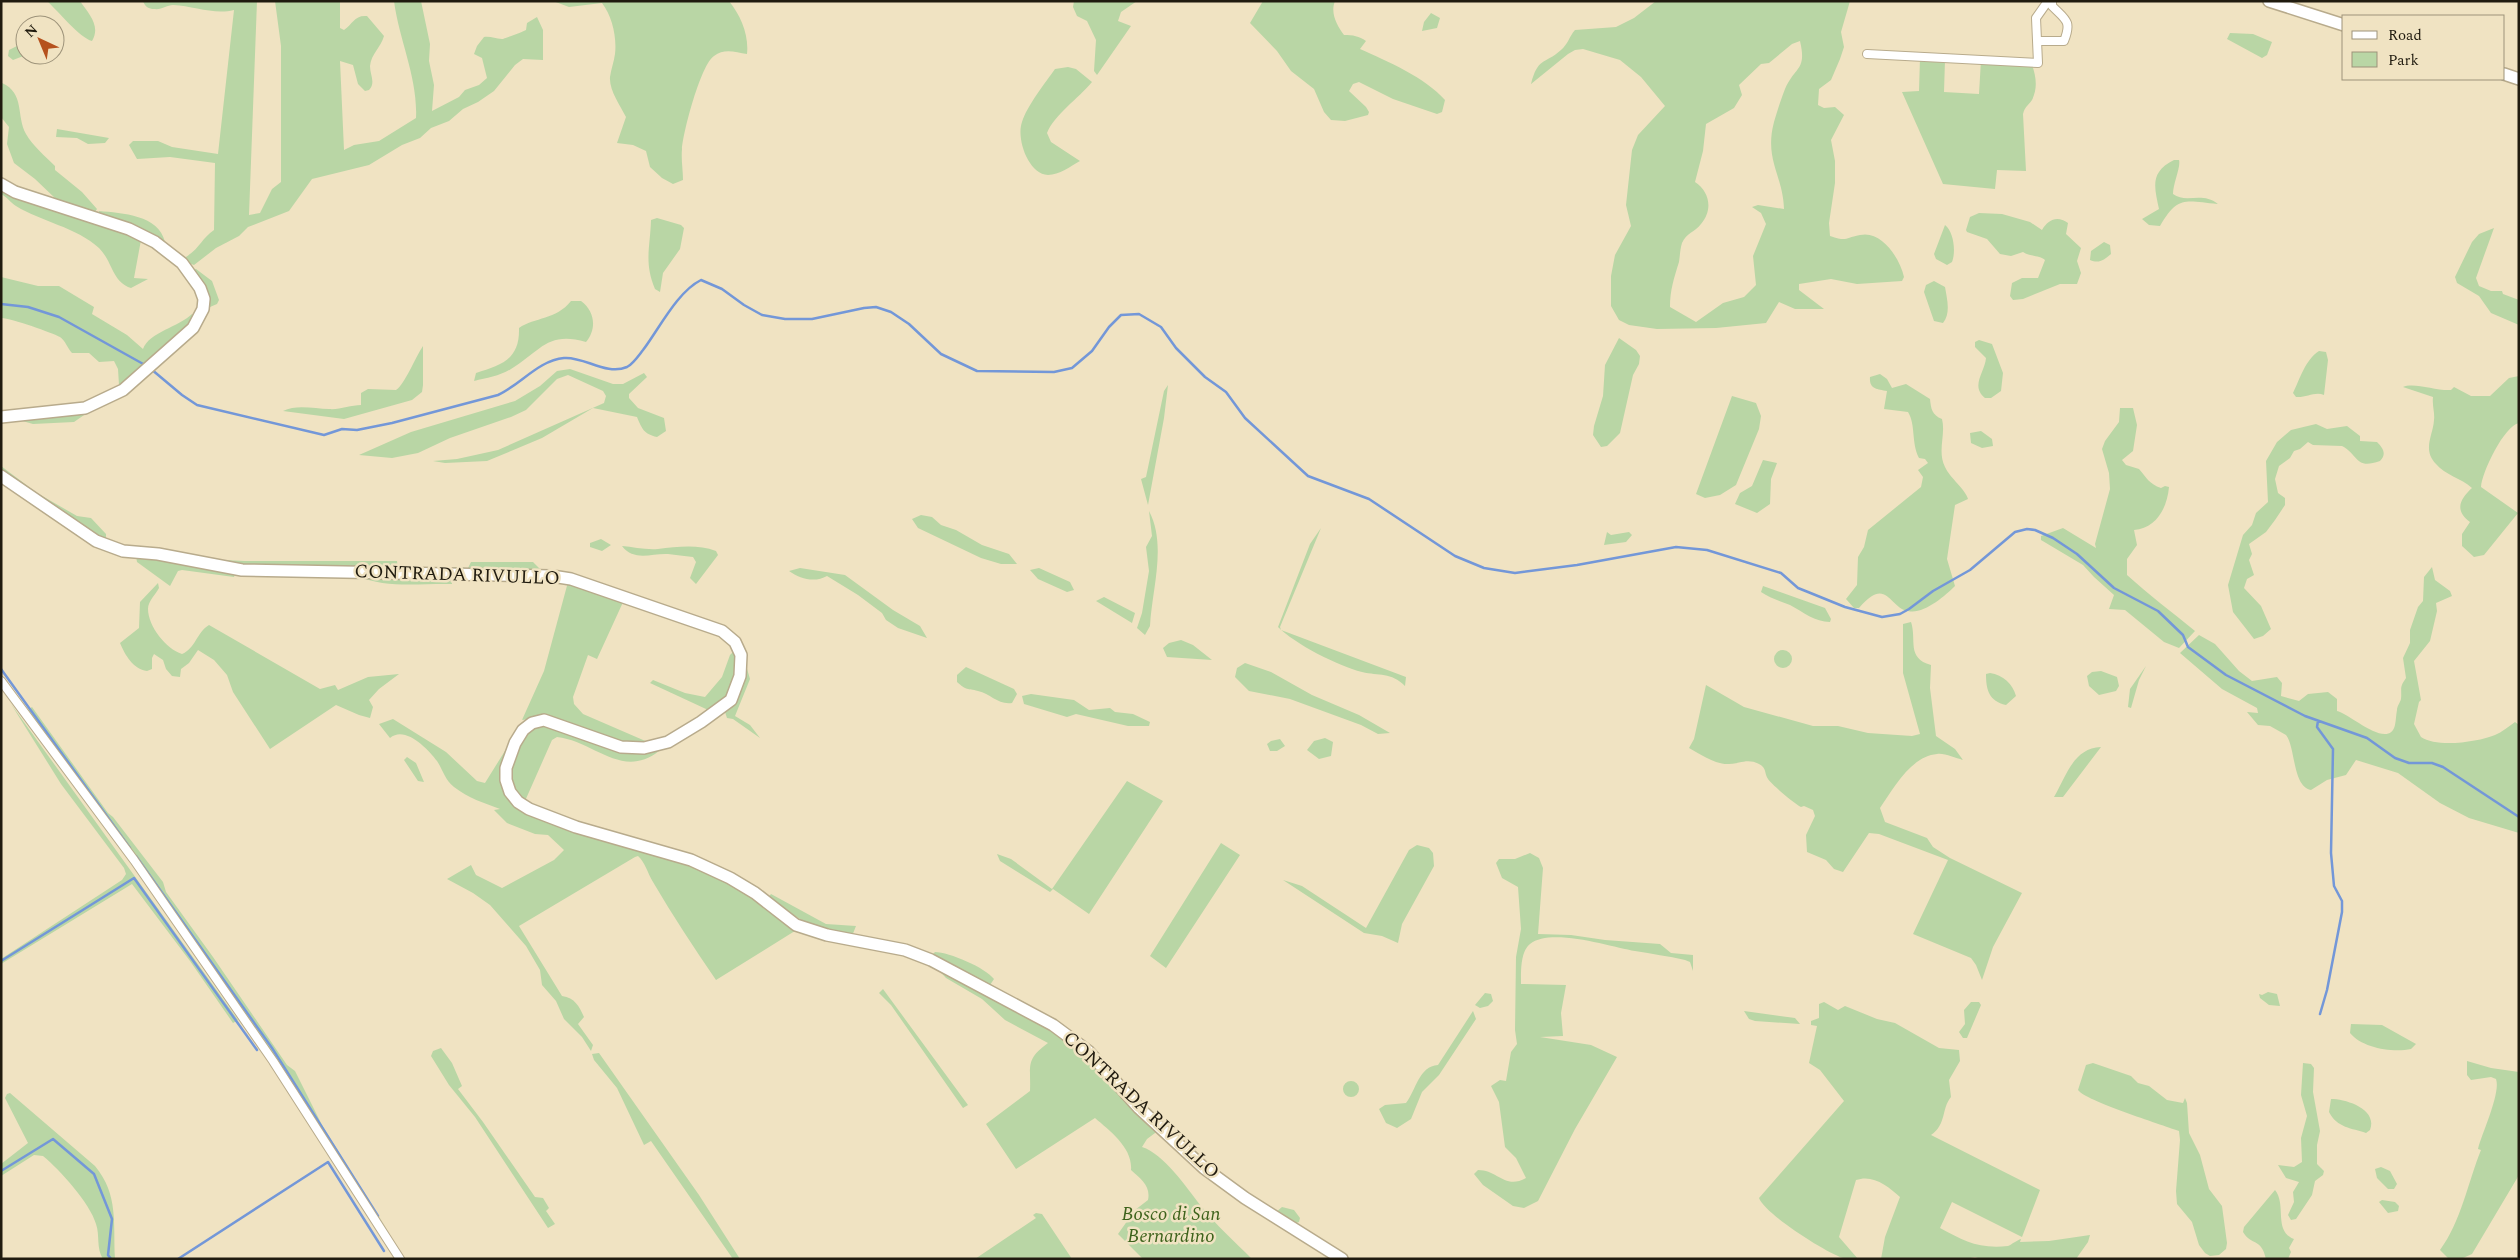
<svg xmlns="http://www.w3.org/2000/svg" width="2520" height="1260" font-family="Spectral,serif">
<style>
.green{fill:#b9d6a5;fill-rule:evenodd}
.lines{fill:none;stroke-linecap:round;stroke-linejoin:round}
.stream{stroke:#7397d8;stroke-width:2.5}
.street-casing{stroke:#b8ab8c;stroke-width:10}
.secondary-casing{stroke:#b8ab8c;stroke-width:14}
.street{stroke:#fff;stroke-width:8}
.secondary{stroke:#fff;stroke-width:11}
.labels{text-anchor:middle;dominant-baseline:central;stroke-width:5;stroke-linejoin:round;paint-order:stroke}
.street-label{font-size:19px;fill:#201b0f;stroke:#f0e3c2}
.park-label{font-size:19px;font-style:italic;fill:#3d621b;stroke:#f0e3c2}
</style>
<rect width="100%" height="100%" fill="#f0e3c2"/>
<path class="green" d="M47,1H80C89,14 101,26 92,41C80,38 58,11 47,1Z
M143,1H257L249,215L260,213L272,189L281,182V46L275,1H340V28L344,30C353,24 354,15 367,16L384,36C381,47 371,54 370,66C370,75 376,83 369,90L365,91L358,84L353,65L340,61L344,150L354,145L379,141L416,118C418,78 399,40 394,1H421L430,44L429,61L434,85L432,111L459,97L465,90L479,85L487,78L482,58L474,54L477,46L484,37C491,36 495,39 502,39C503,39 523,32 526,30L527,23L537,17L543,30V60L523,59L515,65L494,91L478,102L463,109L449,121L431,128L420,138L402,145L369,165L312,179L289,211L248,227L239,236L216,248L194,265L186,262V257C201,247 201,239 214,230L215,163L170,157L137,159L129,145L133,141H158L172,147L218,154L234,10C214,15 194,6 173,5C167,5 162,10 154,9C149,9 145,7 143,1Z
M553,1H729C741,16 749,35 747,54C735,52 724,48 714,56C701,64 683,132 682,149C681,160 683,170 683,180L673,184L662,178L650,167L646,151L633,145L617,143L626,117C620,105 609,90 610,77C611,69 614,62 615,54C617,37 612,16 602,3L569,7Z
M1074,1H1137L1121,12L1118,21L1131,26L1097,75L1094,71L1096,40L1087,21L1077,16L1073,7Z
M1263,1H1335C1330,13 1337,26 1344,35C1353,35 1359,36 1366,41L1360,49C1387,61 1426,78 1445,100L1442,112L1437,114L1393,99L1359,82L1353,84L1349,91L1366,107L1369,112L1368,115L1345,121L1331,120L1324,112L1314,89L1291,71L1277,51L1250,23Z
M1656,1H1850L1841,32L1844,47L1840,59L1831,80L1819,89L1818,105L1824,108L1835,107L1844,115L1831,140L1835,161V183L1829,223L1830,236C1848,242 1844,238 1860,235C1882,230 1900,259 1904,277L1902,281L1857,284L1831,279L1799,284V290L1824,309H1795L1779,302L1766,323L1716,328L1657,329L1629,325L1619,320L1611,306V276L1615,255L1631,226L1626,205L1632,150L1638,135L1665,106L1641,77L1620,60L1583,49L1575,50L1568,54L1531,84C1538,57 1544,65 1561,50C1568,44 1569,37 1575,30L1616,27L1634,18ZM1800,41C1807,71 1795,66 1785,89C1781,99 1777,112 1774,122C1764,160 1783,175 1784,209L1758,205L1752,207L1761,213L1766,224L1753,256L1756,285L1744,297L1723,303L1696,322L1670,307C1670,290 1674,278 1679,262C1680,256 1680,249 1682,243C1686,233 1695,232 1701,224C1713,210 1710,192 1695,182L1703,151L1706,124L1734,108L1742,95L1739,85L1761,64L1769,63L1792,44Z
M1431,13L1440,18L1437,28L1422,31L1424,22Z
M2230,33L2253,34L2272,42L2267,55L2262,58L2227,39Z
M25,42L26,55L13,60L8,56L9,50Z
M1920,58L1945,60L1944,92L1979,94L1981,60L2032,65C2036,76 2038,88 2032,100C2028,106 2025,106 2023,114L2026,171L1997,170L1995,189L1943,184L1902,92L1919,91Z
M1068,67L1076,69L1092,82C1079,98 1054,115 1047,133L1051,142L1080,161C1071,166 1059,175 1048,175C1028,174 1016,138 1022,122C1027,106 1045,83 1055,69Z
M2,83C25,93 16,116 26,134C33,146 45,156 55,166V170L82,192L97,209L93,215L57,200L35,179L14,163L7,144L9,127L1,117Z
M57,129L109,138L105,143L88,144L77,138L56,137Z
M2174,160H2179C2181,167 2173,183 2173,194C2186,204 2202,191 2218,204C2185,201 2178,195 2160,226L2149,225L2142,219L2159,209C2154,186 2150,172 2174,160Z
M1,187L141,240L134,278L148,279L131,288C112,282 113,262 99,248C76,227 42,222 16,206C11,203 7,197 1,194Z
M99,211C122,213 159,215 165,242L99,215Z
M1979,213L2002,214L2030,222L2042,230C2048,220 2057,215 2068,223L2066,234L2081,248L2077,261L2081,273L2077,284H2060L2023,299L2013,300L2010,296L2012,283L2022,278H2038L2045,260C2040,255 2030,257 2023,252L2011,256L2000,254L1987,239L1967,232L1966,230L1970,217Z
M657,218L681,225L684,228L680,249L663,273L660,292L655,289C644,262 650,249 651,220Z
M1945,225C1954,232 1956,252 1952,262L1947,265L1936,259L1934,254Z
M2494,228L2476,278L2479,286L2491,291H2502L2503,294L2519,300V325L2491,313L2479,296L2457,283L2455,277L2472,242L2479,234Z
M2104,242L2110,245L2111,254C2104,260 2099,264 2090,260L2091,251Z
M196,269L212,281L219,300L217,304L210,307L206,304L192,270Z
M1,277L38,286H59L94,307L92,314L127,335L143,349C149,332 179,327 192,314L193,317C184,337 138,369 119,385L118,369L114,361L99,362L89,353H72C68,349 65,340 60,337C53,333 8,317 1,318Z
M1934,281L1945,287C1947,299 1951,313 1943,323L1934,321L1924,292L1926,285Z
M571,301H581C595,311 597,329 586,342C547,331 541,351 511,369C500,376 487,378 474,381L476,373C501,365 520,360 519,328C535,317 556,320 571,301Z
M1619,338L1636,350L1640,356L1639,364L1633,375L1620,433L1607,446L1601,447L1593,435L1594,426L1603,396L1605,365Z
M1979,340L1992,344L2003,373L2001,391L1991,398H1985C1970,386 1985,372 1986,358L1975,347V342Z
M423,346V385L422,392L412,400L344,419L283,411C297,404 315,409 329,409C339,410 351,405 361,405V393L368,389L396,390C405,384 415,358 423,346Z
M2319,351L2326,352L2328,360L2324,395C2315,391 2306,398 2296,397L2293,393C2300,379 2305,360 2319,351Z
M570,369L613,384H623L644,373L647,377L629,394V398L638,408L664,418L666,431L657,437C644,434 642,429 637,417L593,408L542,438L487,461L445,463L433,461L457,459L498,450L604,403L606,396L603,391L568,375L557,379L526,410L511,417L450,438L418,453L392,458L359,455L411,432L515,401L540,386L557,371Z
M1880,374L1887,379L1892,388L1906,384L1930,399C1931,409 1932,415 1942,419C1946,435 1937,451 1945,467C1950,478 1966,490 1968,499L1955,505L1947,559L1955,586C1945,596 1923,615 1908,611C1889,608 1887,575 1859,608H1854L1846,599L1857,585L1858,557L1864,547L1868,530L1921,487L1923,477L1918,470L1928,463L1925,459L1919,458C1911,442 1916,425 1908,412L1884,409L1887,391C1877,389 1869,389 1870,377Z
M2519,376V423C2504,426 2482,472 2481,487L2518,513L2484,555L2474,557L2462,546V534L2470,522C2454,510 2460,499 2472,488C2461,478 2445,475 2436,464C2422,449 2433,436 2434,420C2435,413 2432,406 2433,397L2403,387C2414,382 2436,391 2451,390L2454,387L2471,396H2490L2509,378Z
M1168,385L1164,418L1148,505L1141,479L1146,477L1164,391Z
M1732,396L1756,403L1761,416L1759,429L1736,485L1720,495L1705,498L1696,494Z
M2120,408H2133L2137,425L2133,451L2122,460L2126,465L2139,469C2147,478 2149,484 2161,488L2165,486L2169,487C2167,509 2156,528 2134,530L2137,545L2127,559V575C2149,595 2172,612 2195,631L2179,648L2164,642L2125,610L2109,609L2114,595L2094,577L2083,565L2041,540V536L2063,528L2096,548L2095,544L2110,489L2109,473L2102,449L2105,441L2119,422Z
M87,413L74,422L33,424L19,420Z
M2316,424L2327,429L2347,426L2360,436V441L2377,442C2383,448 2387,454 2380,461C2355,470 2359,455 2342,446L2313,445L2308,442L2300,449L2294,451L2290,458L2279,466L2275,479L2278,493L2285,498V505L2275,520L2266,532L2249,544L2252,554L2249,560L2254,575L2247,579L2244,588L2261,606L2271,629L2263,636L2254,639L2233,612L2228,585L2243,535L2252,525L2256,513L2268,502L2266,461L2277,442L2291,430Z
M1981,431L1992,439L1993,446L1982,448L1971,443L1970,433Z
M1763,460L1777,463L1771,479L1770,504L1757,513L1735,504L1740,493L1752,486Z
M1,466L37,493L77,516L91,518L106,534V538L105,540L1,472Z
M1149,511C1167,545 1152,589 1150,626L1145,635L1137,628L1142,613L1149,571L1146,547L1152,536Z
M921,515L932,517L941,525L956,530L982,545L1009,554L1017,564H1001L981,558L918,528L912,519Z
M1321,528L1280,627L1281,630L1406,677L1405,686C1391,672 1379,676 1362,672C1338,666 1295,644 1278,627L1310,544Z
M1607,532L1611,535L1629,532L1632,535L1626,542L1604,545Z
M601,539L611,545L602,551L590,547V543Z
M622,546C633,547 646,550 658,549C677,547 697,544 716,551L718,555L696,584L690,578L696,562L693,557C684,556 676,555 668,554C652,553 634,562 622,546Z
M136,556L236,571L234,577L182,570L178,571L170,586L137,562Z
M201,559L245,561H397L398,569L249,567Z
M471,562H533L543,572L451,571L454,567L468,568Z
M2432,567L2435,580L2450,591L2452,596L2436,603L2437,611L2430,641L2414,661L2421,700L2419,702L2414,724L2421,737C2437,748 2478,742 2495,735C2502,732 2508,727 2515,722L2519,725V833L2469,818L2440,803L2398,773L2356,760L2346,775L2327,780L2311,790C2292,786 2296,748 2286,735L2270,726L2258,725L2247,712L2258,713L2257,708L2222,689L2180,653L2199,635L2215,644L2239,671L2252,681L2277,677L2282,683L2281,696L2299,701L2308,694L2328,692L2337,699V711C2349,713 2389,751 2395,725C2396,720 2396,715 2397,710C2397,706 2400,703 2401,699C2402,688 2399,688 2406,678L2403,658L2410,643V630L2418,607L2423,601L2424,577Z
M800,568L845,575L893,610L920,626L927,638L898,628L886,620L882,613L858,595L827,576C815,583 800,579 789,571Z
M1039,568L1070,582L1074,590L1067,592L1038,579L1030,570Z
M358,576L452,577V584C422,583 386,589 358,576Z
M568,582L624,600L597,659L588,655L573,697L574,704L583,714L650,743H621L534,718L522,720L544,671Z
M158,583L159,588C156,594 148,601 148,609C148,626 166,649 182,654C195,649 197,632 209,625L320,689L335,685L338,690L368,677L399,674L379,689L369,700L373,707L370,718L359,715L336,705L270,749L233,692L227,675L214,660L198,650L189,663L181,669L180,677L172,676L166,669L163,660L154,654L152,658V669L147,671C133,669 125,655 120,643L139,628L140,602Z
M1763,586L1825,608L1831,619L1830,622C1815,622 1803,612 1790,605C1780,601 1770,598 1761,592Z
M1104,597L1135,613L1132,623L1096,601Z
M1911,622C1917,640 1906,658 1931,665L1930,688L1936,736L1955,749L1963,760C1955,758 1945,753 1937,754C1911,756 1893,789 1880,808L1885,822L1927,838L1933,847L1950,858L2022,893L1993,947L1982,980L1976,965L1971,958L1913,934L1948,860L1879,834L1869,833L1843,872L1834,869L1826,860L1807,852L1806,835L1815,816L1813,810L1804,806L1801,807C1794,803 1772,785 1768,779C1764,773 1767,768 1759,764C1747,758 1740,764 1729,764C1716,765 1700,754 1689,748L1694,739L1706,685L1744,707L1813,726H1838L1868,733L1912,736L1920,734L1903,673V624Z
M1181,640L1193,645L1212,660L1167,657L1163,648L1169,643Z
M1774 659a9 9 0 1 1 18 0a9 9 0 1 1-18 0Z
M733,652L736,653C738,685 732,693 708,712L706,709L650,683L653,680L685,693L705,697L722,677L730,655Z
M745,662L750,679L735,716L750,725L760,738L733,719L727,718L724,709Z
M1245,663L1271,672L1312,695L1359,715L1390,733L1378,734L1361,725L1290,699L1249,691L1235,677L1237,668Z
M2146,666L2139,680L2131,708L2128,707L2130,689Z
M966,667L1014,689L1017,694L1012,703C998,705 991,694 978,691C967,688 967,691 957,682V675Z
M2101,671L2117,677L2119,686L2116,691L2099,695L2089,686L2087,676L2092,672Z
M1990,673C2003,675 2013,684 2016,696L2006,705C1989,701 1986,690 1986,674Z
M1031,694L1074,700L1089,710L1110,708L1115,712L1133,714L1150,722L1149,726H1128L1076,714L1067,717L1024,704L1022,696Z
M11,704L238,1020L233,1023L190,961L132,884L1,964V959L122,880L126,874L124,868L61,784Z
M32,707L108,813L113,817L163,882L166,892L213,957L287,1065L295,1071L322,1125L388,1231L282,1067L28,710Z
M393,719L446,752L477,781L485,783L508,746L504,759L519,805L691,864L743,891L798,929L716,980C694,948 673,916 653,882C648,874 645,862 638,856L635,857L519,926L562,996C575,998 579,1006 584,1017L578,1024L593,1045L591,1051L582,1037L564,1019L556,1001L542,985L540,970L526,946L490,905L473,893L447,879L471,865L476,875L502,888L554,860L564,850L548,835L535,834L507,823L494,810L500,809C484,803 468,798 454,787C445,780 443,770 437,761C428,749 405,725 390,738L379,724Z
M545,724L625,751L640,754L659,751C622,780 594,741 557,737L552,740L525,801C499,777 514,756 527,729Z
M1325,738L1333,742L1331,756L1319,759L1307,750L1314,741Z
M1280,739L1285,746L1277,751H1270L1267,744L1271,741Z
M2101,747L2063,797H2054C2066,777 2073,748 2101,747Z
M407,757L416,763L424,782L418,781L404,760Z
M1127,781L1163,801L1089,914L1053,889L1050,892L1000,861L997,854L1011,859L1052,889Z
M1221,843L1240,855L1166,968L1150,956Z
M1417,845L1429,848L1433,853L1434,866L1402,924L1398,943L1382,936L1364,933L1283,880L1302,886L1366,928L1409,850Z
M1530,853L1539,858L1543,868L1538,934L1571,935L1605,940L1660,944L1671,953L1693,955V971L1690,962L1685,960C1668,956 1652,954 1635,951C1611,947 1551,927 1530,944C1520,952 1521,972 1521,984L1566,985L1561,1013L1563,1036L1540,1037L1591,1045L1617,1057L1575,1129L1538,1201L1524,1208L1513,1206L1483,1185L1474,1174L1478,1170C1498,1170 1505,1190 1526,1178L1516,1158L1505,1147L1499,1102L1491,1086L1500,1080L1506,1081L1511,1052L1517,1044L1515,1030L1516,957L1521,929L1518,887L1502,878L1496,863L1499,859H1515Z
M771,894L826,924L856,926L852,936L810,925L767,899Z
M935,952C949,952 986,968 994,979L990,985L931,956Z
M932,963L1067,1035L1159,1130L1147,1139L1142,1147C1164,1154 1186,1187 1201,1206C1216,1225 1235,1242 1252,1259H1143L1118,1234L1135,1210L1148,1200C1151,1186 1141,1179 1131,1170C1133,1148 1110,1131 1095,1118L1016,1169L986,1124L1030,1091C1031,1065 1025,1060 1048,1043L1005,1020L982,999L946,978Z
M883,989L968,1105L963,1108L891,1005L879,993Z
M2268,992L2277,994L2280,1006L2269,1005L2260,998L2259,994L2262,995Z
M1485,993L1491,994L1493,1001L1488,1006L1480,1008L1475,1005Z
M1824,1002L1838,1010L1845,1006L1877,1019L1895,1023L1939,1048L1959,1050L1960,1061L1949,1080L1951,1097C1941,1109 1947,1124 1931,1135L2040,1190L2022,1237L1952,1202L1940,1228C1964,1241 1978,1249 2008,1246C2011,1245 2017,1240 2021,1239L2020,1242L2049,1241L2090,1235L2088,1242L2076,1259H1981L1975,1257L1966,1259H1881L1885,1237L1900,1197C1888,1186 1873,1174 1856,1180L1839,1237L1858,1259C1854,1259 1847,1260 1843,1258C1825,1252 1765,1214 1759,1198L1844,1101L1820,1070L1809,1063L1817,1026L1811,1025V1021L1819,1018V1004Z
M1971,1002H1979L1981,1005L1967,1038H1963L1959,1032L1965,1024L1964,1010Z
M1473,1011L1476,1019L1439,1075L1422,1092L1411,1119L1397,1128L1386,1123L1379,1109L1385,1105L1406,1103C1416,1090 1419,1066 1438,1065Z
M1744,1011L1795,1018L1800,1024L1755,1021L1749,1019Z
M2351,1024L2382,1025L2416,1044L2411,1049C2393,1053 2362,1048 2350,1033Z
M441,1048L452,1063L462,1086L458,1089L483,1122L535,1197L543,1198L549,1208L546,1211L555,1224L548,1228L475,1117L449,1085L431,1056L433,1051Z
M599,1053L699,1195L740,1259H733L651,1141L644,1145L617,1088L594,1060L592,1054Z
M2467,1061L2491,1068L2519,1072V1175L2472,1254L2463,1258L2449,1259L2440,1250C2461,1222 2468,1182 2481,1150L2478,1149C2482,1133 2501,1093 2496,1079L2491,1077L2471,1080L2467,1075Z
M2093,1063L2131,1076L2138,1083L2149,1086L2167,1100L2183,1103L2185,1098L2187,1103L2189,1133L2200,1155L2209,1189L2222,1206L2227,1243L2226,1249L2219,1255L2210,1256L2205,1253L2199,1245L2192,1222L2177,1204L2176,1191L2180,1140L2179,1131C2160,1124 2086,1101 2078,1090L2086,1065Z
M2303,1063L2311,1064L2314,1068L2313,1092L2320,1131L2317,1145V1164L2324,1171L2323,1175L2315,1181L2312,1195L2296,1219L2291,1220L2288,1215L2294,1202L2293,1192L2299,1182L2286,1178L2278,1165L2294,1167L2302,1162L2301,1138L2307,1116L2301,1095Z
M1343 1089a8 8 0 1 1 16 0a8 8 0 1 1-16 0Z
M10,1093L95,1166C119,1195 113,1224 115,1259H103C96,1248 100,1235 96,1224C90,1203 60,1170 43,1156L34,1155L1,1176V1164L28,1143L5,1098L7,1094Z
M2331,1099C2346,1099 2378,1109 2370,1130L2366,1133C2352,1128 2337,1128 2329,1112Z
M2381,1167L2390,1171L2397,1184L2394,1189H2388L2377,1178L2375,1169Z
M2275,1190C2287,1205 2273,1231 2294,1239L2289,1248L2291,1252L2288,1259H2266C2261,1237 2251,1246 2243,1232L2244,1227Z
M2382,1200L2395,1202L2399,1206L2398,1211L2388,1213L2379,1202Z
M1282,1207L1294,1210L1300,1218L1299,1222L1294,1224L1275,1213Z
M1036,1213L1042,1214L1072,1259H975L1036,1218L1033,1215Z"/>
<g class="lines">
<path class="stream" d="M1,304L28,307L59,317L145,365
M151,369L182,395L197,405L324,435L342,429L357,430L392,423L498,395C520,385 539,360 564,358C584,356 606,376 627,367C633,364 639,355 643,350C659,329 677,292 701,280L722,289L744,305L762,315L785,319H812L864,308L876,307L891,312L909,324L941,354L977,371L1054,372L1072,368L1092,351L1109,327L1121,315L1139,314L1161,327L1176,348L1205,377L1226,392L1245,418L1308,476L1369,499L1455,556L1484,568L1515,573L1577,565L1676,547L1707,550L1781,573L1798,588L1808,592L1845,607L1882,617L1900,614L1909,609L1933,591L1970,570L2015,532L2027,529L2035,530L2053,538L2077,554L2114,588L2158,611L2183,635L2188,647L2226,675L2305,716L2367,738L2395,758L2409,763H2432L2443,767L2519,817
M1,669L130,848
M2318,721L2317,727L2333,749L2331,853L2334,886L2342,901V912L2327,990L2320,1014
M136,856L272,1048L378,1216
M1,961L134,878L257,1050
M1,1171L53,1139L94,1174L112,1219L108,1255L111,1259
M178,1259L328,1162L384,1251"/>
<g class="street-casing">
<path id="street" d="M2037,41H2064C2072,21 2066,20 2052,6V1
M1867,54L2038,63L2036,18L2048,1
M1,681L134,860L273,1061L400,1259"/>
</g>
<g class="secondary-casing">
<path id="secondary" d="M2269,1L2344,25
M2504,74L2519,79
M1,184L15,192L129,229L155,242L182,263L200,288L204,299L203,309L193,328L123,390L85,408L1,417
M1,476L96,541L123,551L158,554L242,570L552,576L571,579L722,631L735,642L741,655L740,676L731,700L701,722L668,742L644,748L621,747L544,720L532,723L523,730L515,743L506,768V780L510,792L518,802L529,809L576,827L691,860L730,878L755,893L796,925L827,935L905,950L931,960L1053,1025L1088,1051L1139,1108L1204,1168L1245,1198L1342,1259"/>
</g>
<use href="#street" class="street"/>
<use href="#secondary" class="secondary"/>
</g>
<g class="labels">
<g class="street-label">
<text transform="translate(457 575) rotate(2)">CONTRADA RIVULLO</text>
<text transform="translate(1141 1105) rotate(43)">CONTRADA RIVULLO</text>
</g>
<g class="park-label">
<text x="1171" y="1214">Bosco di San<tspan x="1171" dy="22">Bernardino</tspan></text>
</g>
</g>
<rect width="2520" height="1260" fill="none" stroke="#201b0f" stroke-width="5"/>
<rect x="2342" y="15" width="162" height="65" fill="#f0e3c2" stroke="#9d937a"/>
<rect x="2352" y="31" width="25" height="8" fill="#ffffff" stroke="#9d937a"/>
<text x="2388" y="40" font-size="15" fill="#201b0f">Road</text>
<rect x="2352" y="52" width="25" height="15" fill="#b9d6a5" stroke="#9d937a"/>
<text x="2388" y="65" font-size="15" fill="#201b0f">Park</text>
<g transform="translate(40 40) rotate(316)"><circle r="24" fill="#f0e3c2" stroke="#9d937a"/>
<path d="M0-4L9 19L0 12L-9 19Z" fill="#b5511d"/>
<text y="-8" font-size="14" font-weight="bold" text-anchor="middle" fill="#201b0f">N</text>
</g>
</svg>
